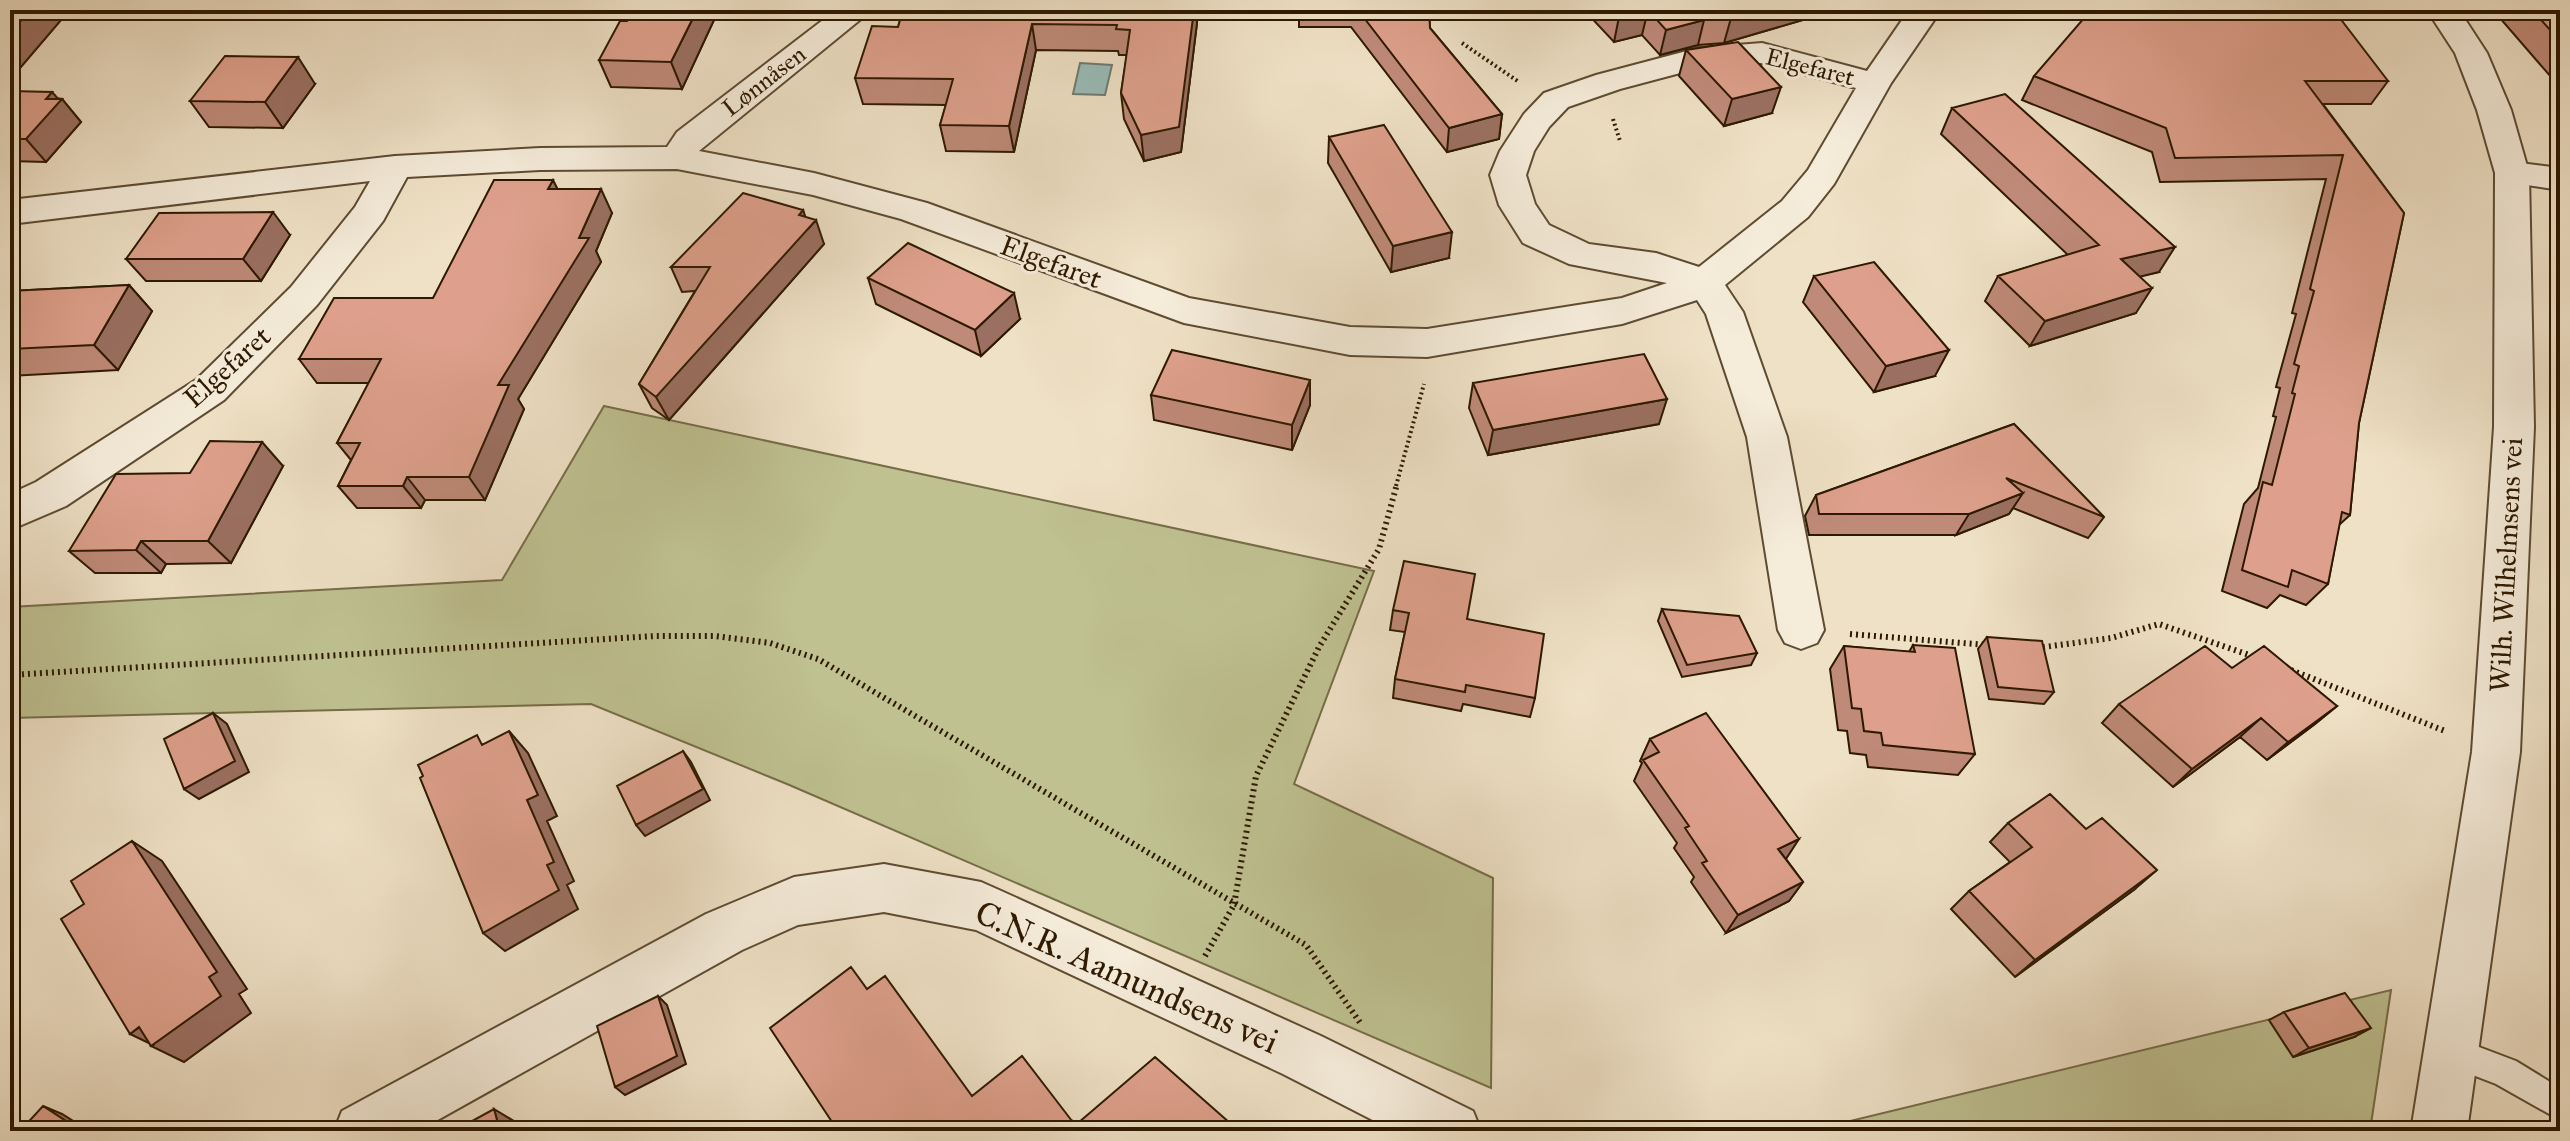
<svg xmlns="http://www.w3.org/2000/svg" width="2570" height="1141" font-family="'IM FELL Great Primer',serif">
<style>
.green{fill:#bfc191;stroke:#766d48;stroke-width:2}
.water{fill:#9abcb9;stroke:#6f7b6f;stroke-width:2}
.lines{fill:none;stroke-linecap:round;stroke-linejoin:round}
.service-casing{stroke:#5e4b32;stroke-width:4}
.minor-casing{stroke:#5e4b32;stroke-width:4}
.tertiary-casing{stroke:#5e4b32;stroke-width:4}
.path-far1{stroke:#2e1900;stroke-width:4;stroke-dasharray:2 3;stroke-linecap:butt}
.path{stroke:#2e1900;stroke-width:6;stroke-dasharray:2 4;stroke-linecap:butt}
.service{fill:#f5ecda;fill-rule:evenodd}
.minor{fill:#f5ecda;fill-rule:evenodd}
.tertiary{fill:#f5ecda;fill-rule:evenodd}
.wall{fill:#bf8a78;stroke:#2e1900;stroke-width:2}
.shaded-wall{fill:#9b7062;stroke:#2e1900;stroke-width:2}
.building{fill:#dea08c;stroke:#2e1900;stroke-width:2}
.labels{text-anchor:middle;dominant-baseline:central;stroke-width:6;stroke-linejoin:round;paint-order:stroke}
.far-street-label{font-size:24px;fill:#2e1900;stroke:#f5ecda}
.street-label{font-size:28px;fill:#2e1900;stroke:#f5ecda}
.near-street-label{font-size:34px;fill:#2e1900;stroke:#f5ecda}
</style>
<rect width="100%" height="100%" fill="#efe1c6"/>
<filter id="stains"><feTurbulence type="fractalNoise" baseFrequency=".0025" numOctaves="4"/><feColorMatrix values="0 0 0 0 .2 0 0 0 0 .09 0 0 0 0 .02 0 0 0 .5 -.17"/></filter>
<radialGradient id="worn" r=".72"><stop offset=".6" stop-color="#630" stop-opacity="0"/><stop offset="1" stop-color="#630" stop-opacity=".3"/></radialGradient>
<path class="green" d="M604,406L1374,571L1294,784L1493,878L1491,1088L787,784L591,704L10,718V607L502,580Z
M2391,990L2370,1131H1809Z"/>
<path class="water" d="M1080,63L1112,65L1105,95L1073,94Z"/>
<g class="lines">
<g class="service-casing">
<path id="service" d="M2450,1036L2516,1061L2560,1088V1120L2496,1084L2439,1062L2435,1051L2439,1040Z"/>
</g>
<g class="minor-casing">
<path id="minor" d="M836,10H872L699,151L814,173L927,203L1189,298L1350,327L1427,329L1622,298L1667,283L1569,264L1523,243L1499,205L1490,175L1500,151L1524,114L1544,93L1596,75L1698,48L1762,43L1867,71L1909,10H1941L1891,83L1834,184L1808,217L1725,285L1743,312L1787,437L1824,630L1817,643L1801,649L1785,643L1778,630L1747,437L1706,314L1697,300L1622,324L1427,357L1350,355L1184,323L901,219L813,195L677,169L540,170L407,177L383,221L317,305L224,400L66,506L10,530V494L36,482L196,380L291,287L355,207L370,181L10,224V200L395,156L540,148L667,147L677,132ZM1761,63L1856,88L1808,170L1782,201L1699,267L1656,253L1589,244L1549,225L1535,204L1526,175L1534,151L1549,127L1568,107L1620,89L1699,68Z
M2512,162L2560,168V190L2500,181L2495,173L2500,165Z
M884,864L981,882L999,890L1321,1036L1473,1111L1481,1131H1394L1283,1074L976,930L884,912L798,925L742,950L418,1131H334L342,1111L706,914L794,877Z"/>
</g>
<g class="tertiary-casing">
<path id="tertiary" d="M2427,10H2459L2487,53L2511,110L2529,173L2534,427L2520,752L2467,1131H2411L2472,752L2494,427L2495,173L2477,110L2455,53Z"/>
</g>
<path class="path-far1" d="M1462,43L1519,82
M1613,119L1620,141
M1396,486L1424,384"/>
<path class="path" d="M1850,634L1987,645
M2037,648L2111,638L2159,624L2255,657
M2291,670L2445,731
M10,675L655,636H714L770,643L818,659L1306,945L1361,1024
M1205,956L1234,905L1256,776L1319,647L1379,549L1397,484"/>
<use href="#service" class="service"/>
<use href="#minor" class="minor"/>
<use href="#tertiary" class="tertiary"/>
</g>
<path class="wall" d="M10,10L61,20L20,68H10Z
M193,10H300L294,18H199Z
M903,10H1196L1197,23L1181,152L1144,161L1124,119L1121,93L1127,55H1119L1118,51L1036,50L1014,152L946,151L940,125L946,105L863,104L855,78L898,27Z
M1299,10H1429L1430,28L1502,114L1499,139L1447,152L1351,27H1299Z
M1584,10H1837L1724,43L1698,45L1660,55L1642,35L1614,42Z
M2493,10H2560V76L2551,77Z
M2192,17L2388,81L2371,104H2323L2404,213L2359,423L2350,515L2339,525L2328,584L2306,605L2280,595L2267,608L2222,591L2244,504L2258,488L2276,417L2273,416L2280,388L2276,387L2296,314L2292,313L2326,179L2160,182L2152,152L2022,100L2034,76Z
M714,20L682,89L611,87L599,60Z
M1686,50L1772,113L1724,126L1679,76Z
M315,84L283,128L209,127L190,101Z
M10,91L62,99L81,122L46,162L10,161Z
M1952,108L2159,272L2140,276L2136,313L2030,346L1985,301L1998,276L2068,255L1941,134Z
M1329,137L1449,258L1391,272L1328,163Z
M558,189L612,213L596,251L601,262L518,399L524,409L485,500H425L421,508H357L338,486L351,460L337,443L369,383H317L299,359L433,298Z
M803,210L805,217L824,244L669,420L652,408L639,384L695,291L682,292L671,267Z
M290,235L261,281H146L126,259Z
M1814,276L1935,376L1874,392L1803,302Z
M868,278L1020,319L981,356L876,304Z
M129,285L152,311L118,370L10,376V291Z
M1310,380V405L1292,450L1154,420L1151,395Z
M1473,383L1659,424L1488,455L1469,408Z
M2014,424L2104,517L2088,538L2013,508L2009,514L1956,535H1809L1805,516L1816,495Z
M283,466L231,563L166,564L161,573H95L69,551L190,473Z
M1662,609L1757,653L1751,665L1682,677L1658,621Z
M1393,610L1467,619L1535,698L1530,717L1463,704L1461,711L1393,698L1395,679L1405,632L1390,630Z
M1987,637L2054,692L2044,704L1989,699L1978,649Z
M1913,645L1975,754L1958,775L1868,767L1866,755L1850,753L1847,731L1838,730L1830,669L1844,646L1909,652Z
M2232,668L2337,706L2315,724L2267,760L2240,737L2173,787L2102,723L2119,704Z
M1650,739L1786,859L1803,882L1789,901L1726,933L1691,882L1694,877L1674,848L1677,843L1634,781L1642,763L1640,761Z
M2008,823L2086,829L2135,889L2015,977L1951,909L1969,891L2010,862L1990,842Z
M2284,1012L2354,1037L2293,1057L2269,1020Z"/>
<path class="shaded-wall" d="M30,10H53L61,20L20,68L10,57V33Z
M289,10H300L294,18Z
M697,10H711L714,20L682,89L671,62Z
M1194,10H1196L1197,23L1181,152L1144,161L1141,135Z
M1648,10L1642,35L1614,42L1619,17Z
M1760,10H1837L1724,43L1731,18Z
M1704,20L1698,45L1660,55L1666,30Z
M1032,24L1036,50L1014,152L1009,126Z
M298,57L315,84L283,128L265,102Z
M1781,87L1772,113L1724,126L1732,99Z
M52,92L60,101L62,99L81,122L46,162L26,139L46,99Z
M1502,114L1499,139L1447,152L1449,128Z
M553,180L565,204L548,189Z
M601,189L612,213L596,251L601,262L518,399L524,409L485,500L469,477L498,385L579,238Z
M803,210L809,228L816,220L824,244L669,420L656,397Z
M273,212L290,235L261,281L243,259Z
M1452,232L1449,258L1391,272L1393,246Z
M2175,247L2159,272L2106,285L2121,259Z
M129,285L152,311L118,370L94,345Z
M2152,288L2136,313L2030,346L2045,321Z
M1014,293L1020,319L981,356L975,330Z
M1949,350L1935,376L1874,392L1886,366Z
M1310,380V405L1292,450V425Z
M1667,399L1659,424L1488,455L1493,430Z
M262,442L283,466L231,563L208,541Z
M407,477L425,500L421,508L403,486Z
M2023,493L2009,514L1956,535L1969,514Z
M141,541L166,564L161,573L136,550Z
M2337,706L2315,724L2267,760L2288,742Z
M213,713L227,724L249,772L199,799L184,789Z
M2261,718L2240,737L2173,787L2192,769Z
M509,731L528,753L557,816L547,821L574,881L567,885L578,909L505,951L483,933L547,865L527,800Z
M683,751L691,762L710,800L645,836L636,825Z
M1799,839L1786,859L1778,849Z
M132,841L162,861L247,989L239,994L251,1013L184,1062L151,1046L153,1045L130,1034L209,977Z
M2157,870L2135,889L2015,977L2035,960Z
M1803,882L1789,901L1726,933L1738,915Z
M658,996L667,1005L686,1064L625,1095L615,1087Z
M2371,1028L2354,1037L2293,1057L2309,1048Z
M43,1106L62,1114L89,1131H81Z
M494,1109L517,1123L519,1131H500Z
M1072,1121L1076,1131H1060Z"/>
<path class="building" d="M10,10H30L10,33Z
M633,10H697L671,62L599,60L620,21H627Z
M903,10H1194L1179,127L1141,135L1121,93L1130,30L1116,29L1117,25L1032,24L1009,126L940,125L953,79L855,78L872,26L898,27Z
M1358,10H1429L1430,28L1502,114L1449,128Z
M1612,10H1760L1731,18L1704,20L1666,30L1648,10L1619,17Z
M2091,10H2187L2192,17H2339L2388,81H2305L2404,213L2359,423L2350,515L2342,512L2328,584L2292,570L2288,587L2242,570L2263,482L2272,485L2295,394L2292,393L2299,366L2294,364L2314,291L2310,289L2343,155L2175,158L2166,128L2034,76Z
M2532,10H2560V41Z
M1738,42L1781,87L1732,99L1686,50Z
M225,56L298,57L265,102L190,101Z
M10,91L52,92L46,99H62L26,139H10Z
M2005,94L2175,247L2121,259L2152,288L2045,321L1998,276L2099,245L1952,108Z
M1384,125L1452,232L1393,246L1329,137Z
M494,180H553L548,189H601L579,238H589L498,385H509L469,477H407L403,486H338L360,443H337L381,359H299L334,298H433Z
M743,193L803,210L799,215L816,220L656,397L639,384L710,267H671Z
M273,212L243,259H126L159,213Z
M908,243L1014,293L975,330L868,278Z
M1874,262L1949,350L1886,366L1814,276Z
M129,285L94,345L10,349V291Z
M1172,350L1310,380L1292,425L1151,395Z
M1644,354L1667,399L1493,430L1473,383Z
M2014,424L2104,517L2006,478L2023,493L1969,514H1819L1816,495Z
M210,441L262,442L208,541H141L136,550L69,551L116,474L190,473Z
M1404,561L1475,574L1467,619L1544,634L1535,698L1466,685L1465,692L1395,679L1409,613L1393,610Z
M1662,609L1739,616L1757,653L1687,665Z
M1987,637L2042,641L2054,692L1998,687Z
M1913,645L1955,648L1975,754L1883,745L1881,733L1864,731L1861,709L1852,708L1844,646L1915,652Z
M2205,646L2232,668L2264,646L2337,706L2288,742L2261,718L2192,769L2119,704Z
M213,713L235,761L184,789L164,739Z
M1706,713L1799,839L1778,849L1803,882L1738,915L1702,863L1707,861L1685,828L1689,826L1643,760L1659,752L1650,739Z
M509,731L538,795L527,800L554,862L547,865L559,890L483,933L420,778L423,776L418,765L477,735L482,745Z
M683,751L703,789L636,825L617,786Z
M2050,794L2086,829L2102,818L2157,870L2035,960L1969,891L2032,847L2008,823Z
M132,841L217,972L209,977L221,996L151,1046L139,1027L130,1034L61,919L84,904L71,881Z
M851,967L867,989L885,976L972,1096L1022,1056L1072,1121L1060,1131H838L770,1028Z
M2345,993L2371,1028L2309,1048L2284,1012Z
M658,996L677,1056L615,1087L597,1026Z
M1155,1057L1239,1131H1087L1078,1123Z
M43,1106L81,1131H20Z
M494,1109L500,1131H454Z"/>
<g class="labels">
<g class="far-street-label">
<text transform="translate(1810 67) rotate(14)">Elgefaret</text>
<text transform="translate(764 81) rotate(-38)">Lønnåsen</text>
</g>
<g class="street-label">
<text transform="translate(1051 262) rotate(20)">Elgefaret</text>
<text transform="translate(227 367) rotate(-42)">Elgefaret</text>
<text transform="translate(2506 565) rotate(-87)">Wilh. Wilhelmsens vei</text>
</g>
<g class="near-street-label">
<text transform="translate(1127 977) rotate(24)">C.N.R. Aamundsens vei</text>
</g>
</g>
<rect width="2570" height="1141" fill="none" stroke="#efe1c6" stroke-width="40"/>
<rect x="12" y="12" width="2546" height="1117" fill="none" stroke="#2e1900" stroke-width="4"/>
<rect x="20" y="20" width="2530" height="1101" fill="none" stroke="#2e1900" stroke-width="2"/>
<rect width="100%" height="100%" filter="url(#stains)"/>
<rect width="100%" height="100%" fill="url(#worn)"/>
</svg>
